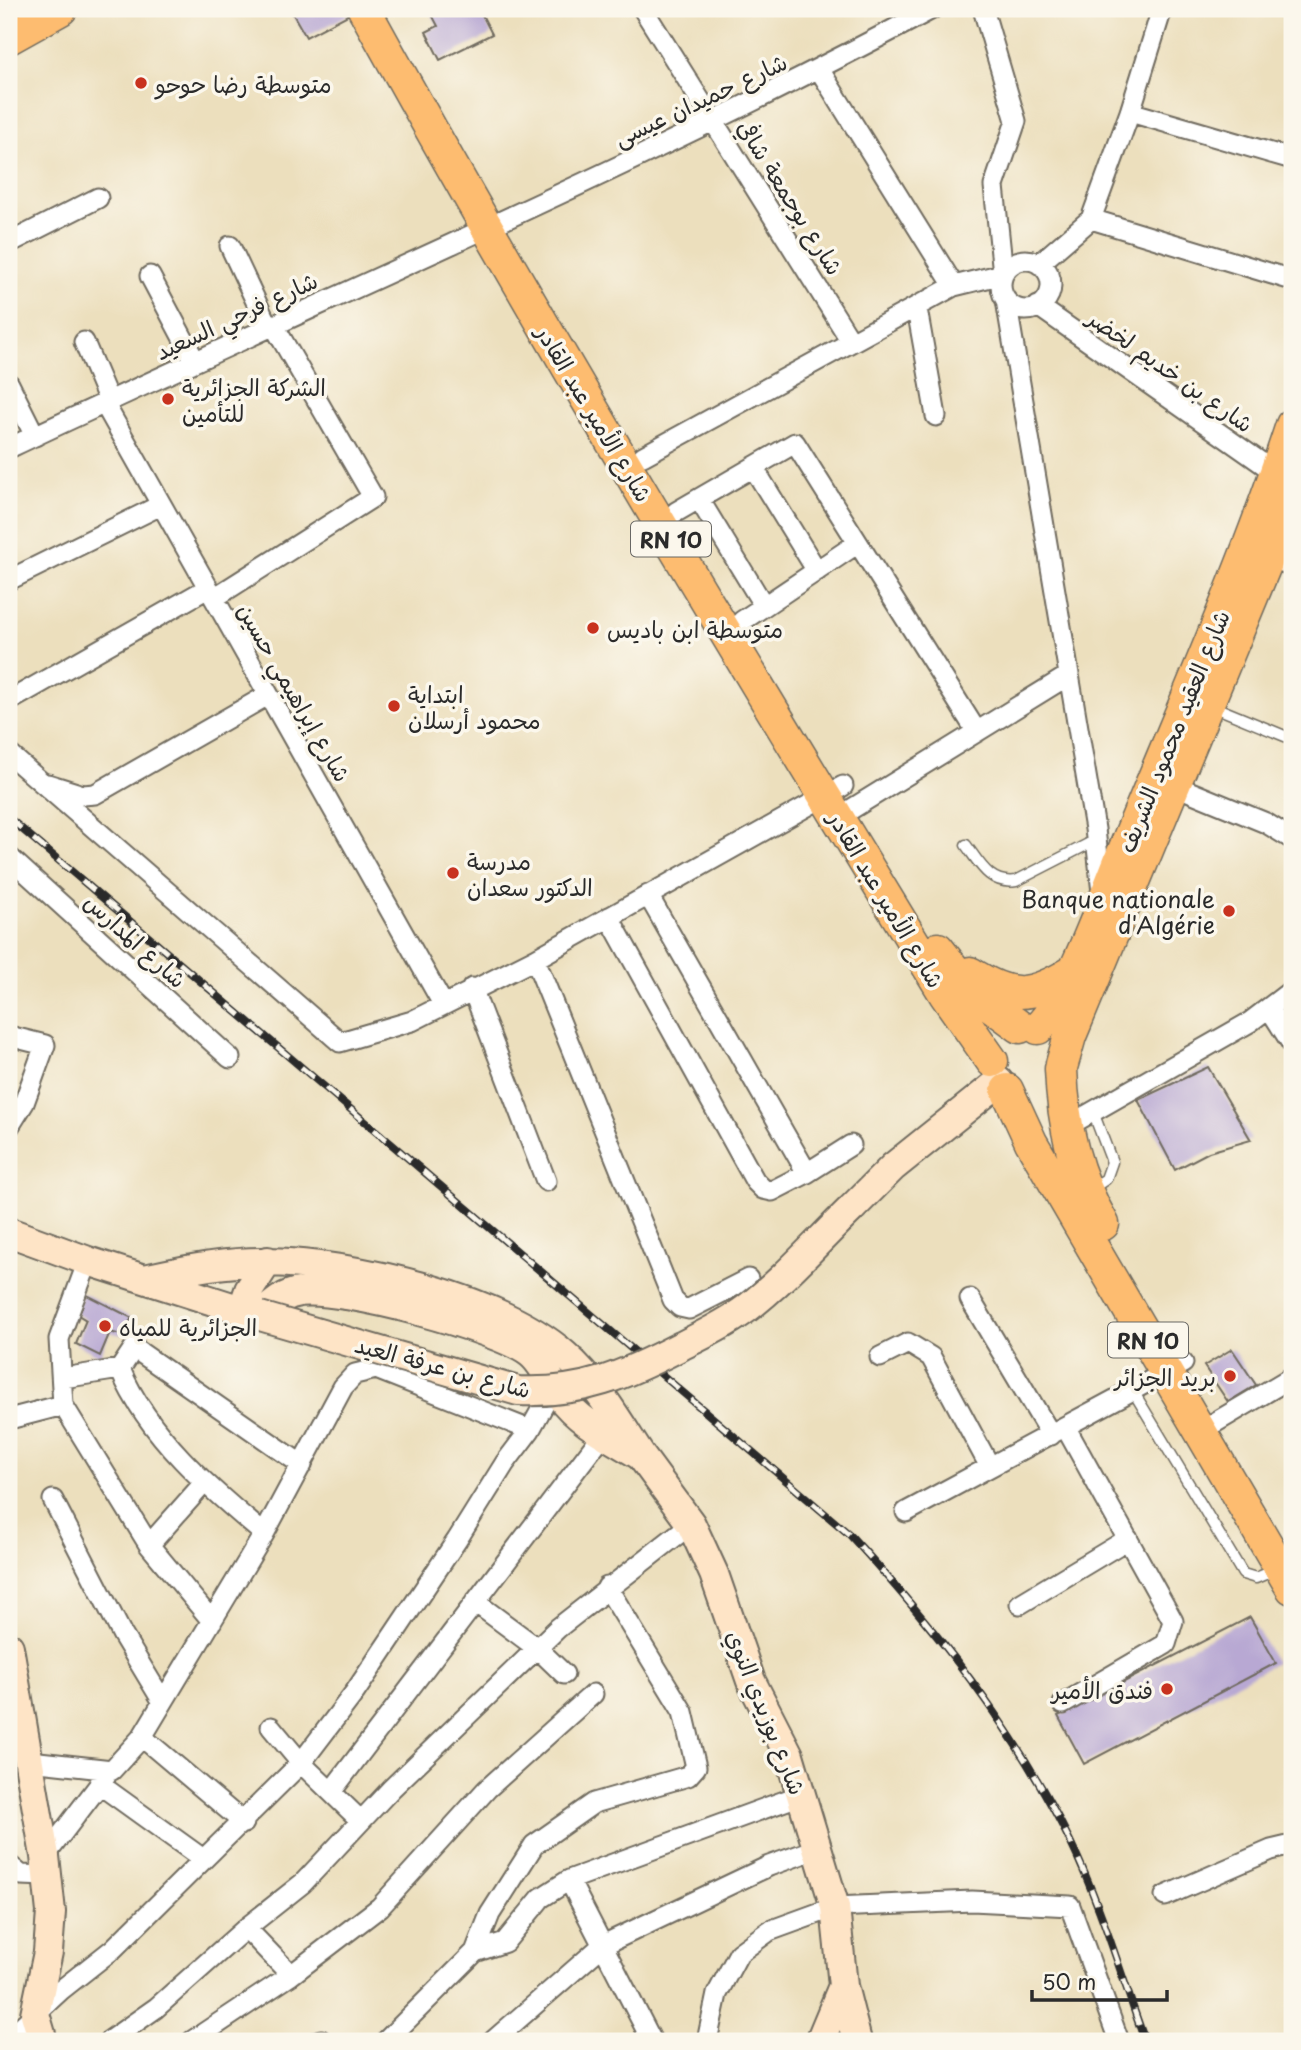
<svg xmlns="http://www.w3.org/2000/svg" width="1301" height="2050" font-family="'Playpen Sans','Playpen Sans Arabic',sans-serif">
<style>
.building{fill:#b8a8d3}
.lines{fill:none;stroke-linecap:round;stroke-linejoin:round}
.lane-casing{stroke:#6f6a5e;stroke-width:13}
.street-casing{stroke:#6f6a5e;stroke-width:23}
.secondary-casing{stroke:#6f6a5e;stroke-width:32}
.primary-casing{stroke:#6f6a5e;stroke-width:35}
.lane{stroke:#fff;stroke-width:10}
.street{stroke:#fff;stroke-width:19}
.secondary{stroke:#fee4c6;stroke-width:28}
.primary{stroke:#fdbc70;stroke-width:32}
.rail-casing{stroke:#2b2b2b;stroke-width:8}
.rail{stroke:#fbf7ec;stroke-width:5;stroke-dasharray:16;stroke-linecap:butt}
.secondary-bridge-casing{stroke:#6f6a5e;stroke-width:32;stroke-linecap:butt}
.secondary-bridge{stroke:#fee4c6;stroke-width:28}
.poi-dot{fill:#c8321e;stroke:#fbf7ec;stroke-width:2.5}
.labels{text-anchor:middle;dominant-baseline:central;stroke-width:7;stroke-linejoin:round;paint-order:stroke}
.shield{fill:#fbf7ec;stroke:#696865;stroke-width:2}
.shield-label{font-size:21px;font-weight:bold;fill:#2b2b2b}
.poi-label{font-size:23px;fill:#2b2b2b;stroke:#fbf7ec;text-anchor:start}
.street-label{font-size:23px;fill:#2b2b2b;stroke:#fbf7ec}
</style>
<rect width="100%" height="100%" fill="#fbf7ec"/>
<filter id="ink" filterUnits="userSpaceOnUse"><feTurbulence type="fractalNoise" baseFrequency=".0143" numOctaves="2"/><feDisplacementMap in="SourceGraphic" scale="14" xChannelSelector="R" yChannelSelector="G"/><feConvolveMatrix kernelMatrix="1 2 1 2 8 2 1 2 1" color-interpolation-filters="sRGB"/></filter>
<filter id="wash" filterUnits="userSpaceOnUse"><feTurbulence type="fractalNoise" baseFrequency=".00686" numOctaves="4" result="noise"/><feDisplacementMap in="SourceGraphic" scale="28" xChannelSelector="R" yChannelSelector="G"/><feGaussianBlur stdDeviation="1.57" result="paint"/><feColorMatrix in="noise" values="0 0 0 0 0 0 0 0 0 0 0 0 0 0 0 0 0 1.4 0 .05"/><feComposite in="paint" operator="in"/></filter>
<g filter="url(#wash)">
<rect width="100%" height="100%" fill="#ecdfbd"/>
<g id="blocks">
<path class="building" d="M290,9H344L348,15L306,37Z
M429,9H479L492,34L440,60L426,32L438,26Z
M1208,1067L1251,1140L1209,1152L1175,1170L1138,1100Z
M83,1293L132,1318L121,1335L110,1332L100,1356L76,1344L86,1320L75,1313Z
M1232,1349L1256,1385L1228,1402L1204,1366Z
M1250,1617L1276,1663L1084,1764L1058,1716Z"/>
</g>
</g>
<g filter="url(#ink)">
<use href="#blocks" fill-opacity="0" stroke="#6f6a5e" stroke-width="2"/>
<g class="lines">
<g class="lane-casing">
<path id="lane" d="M1212,706L1292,739
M966,845C980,864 990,885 1016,881L1096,840
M1091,1189L1106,1179L1112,1162L1093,1112
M1133,1391L1243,1574L1256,1578L1275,1570"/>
</g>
<g class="street-casing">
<path id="street" d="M643,9L851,341
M819,69L954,286
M1130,112L1292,159
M1091,219L1292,280
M9,243L98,198
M230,246L268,327
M1001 285a25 25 0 1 1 50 0a25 25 0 1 1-50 0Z
M1039,264L1091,219L1130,112L1162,9
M150,276L195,361
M1006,300L1095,829L1102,893
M1038,306L1276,473
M917,309L936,416
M84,342L109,401
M9,384L35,436
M104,403L443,1004
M9,448C317,302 632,170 932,9
M643,456L954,286L1003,274L994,186L1016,121L983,9
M753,467L817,571
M699,499L764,606
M676,512L795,443L858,543
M9,580L161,505
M214,598L373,497L273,324
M742,621L858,543L977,732
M9,701L208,588
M9,754L340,1042L412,1021L535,959L843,786
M48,784L83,795L95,794L268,695
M1176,786L1266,823L1292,839
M837,818L1069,675
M9,857L230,1058
M648,895L807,1173L851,1145
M609,917L755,1181L763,1189L772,1191L807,1173
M535,959L673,1300L680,1307L689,1309L748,1279
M472,988L546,1181
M1269,1008L1292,1044
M9,1036L45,1045L24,1103L9,1127
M1066,1127L1250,1022L1292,990
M88,1261L59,1339L63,1405L149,1545L212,1621
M970,1299L1051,1435
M880,1357L908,1343L931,1357L989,1465
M63,1378L120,1369
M9,1419L63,1405
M1216,1422L1292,1377
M53,1500L122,1634L163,1702
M906,1512L1183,1363
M264,1534C209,1488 148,1436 120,1369L134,1348L302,1465
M149,1545L204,1483
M475,1602L537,1648L564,1674
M1020,1604L1128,1539
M1063,1704L1166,1644L1173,1621L1066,1428
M271,1727L301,1763L361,1821
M142,1737L244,1823
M30,1761L112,1770L142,1737L264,1534L343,1387L355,1374L376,1369L530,1430
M99,1784L203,1859
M331,1792L604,1433
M45,1856L106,1776
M9,1865L21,1875L47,1876
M569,1880L801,1795
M1165,1896L1271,1850L1292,1845
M246,1928L291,1975
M475,1952L505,1942L541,1898L569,1880L652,2041
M9,2038L61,1990L113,1949L301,1763L355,1692L457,1540L505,1463L530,1430L556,1383
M109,2041L156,2008L246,1928L303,1883L392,1788L558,1628L691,1524
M192,2041L291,1975L380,1907L487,1789L593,1694
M318,2041L321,2040
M386,2041L475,1952L490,1914L534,1845L594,1803L688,1776L696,1767L683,1712L607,1587
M493,2041L603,1945L769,1866L819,1848
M707,2041L717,1994L739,1953L769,1931L835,1907L972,1901L1070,1906L1119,2041"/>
</g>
<g class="secondary-casing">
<path id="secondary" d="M1271,553L1292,561
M851,1209L893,1167L999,1082
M9,1232L88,1261L260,1316C272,1306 283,1294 300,1292C342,1286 497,1328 530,1353C543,1363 551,1383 560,1396C579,1423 614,1439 641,1456C618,1421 596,1382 565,1355C499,1297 355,1264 269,1262C229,1261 188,1269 149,1278
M242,1310L249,1290L268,1261
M641,1456L691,1524L714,1574L751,1681L789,1755L835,1907L843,1986L857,2041
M9,1647L45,1856L51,1912L48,1952L35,2014L43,2041
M820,2041L843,1986"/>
</g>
<g class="primary-casing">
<path id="primary" d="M364,9C548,343 746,668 945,994L992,1061
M9,38L61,9
M938,949L970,990L1020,1027
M970,973C1011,999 1030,998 1071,973
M1038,1028C1071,997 1106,894 1125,848C1182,708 1245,569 1292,425
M1062,1064L1070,1036L1292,500
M1061,1069C1063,1126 1075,1175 1103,1224
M1007,1090L1031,1142L1292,1588"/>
</g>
<use href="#lane" class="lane"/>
<use href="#street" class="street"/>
<use href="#secondary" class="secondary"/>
<use href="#primary" class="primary"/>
<g class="rail-casing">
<path id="rail" d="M9,818L850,1535C935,1628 1014,1727 1070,1841C1101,1905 1121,1975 1145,2041"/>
</g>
<use href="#rail" class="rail"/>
<g class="secondary-bridge-casing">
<path id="secondary-bridge" d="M260,1316L518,1391C583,1394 625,1375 681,1346C703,1335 726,1324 746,1309C784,1280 817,1242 851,1209"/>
</g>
<use href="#secondary-bridge" class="secondary-bridge"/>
</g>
</g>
<g class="poi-dot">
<circle cx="141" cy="83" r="7"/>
<circle cx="168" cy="399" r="7"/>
<circle cx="593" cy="628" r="7"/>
<circle cx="394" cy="706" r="7"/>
<circle cx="453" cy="873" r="7"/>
<circle cx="1229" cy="911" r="7"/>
<circle cx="105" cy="1326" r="7"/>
<circle cx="1230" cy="1376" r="7"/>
<circle cx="1167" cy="1689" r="7"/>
</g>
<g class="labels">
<g class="shield">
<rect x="631" y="521.5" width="80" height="35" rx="5"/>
<rect x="1108" y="1322.5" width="80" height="35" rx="5"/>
</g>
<g class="shield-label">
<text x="671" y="539">RN 10</text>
<text x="1148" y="1340">RN 10</text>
</g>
<g class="poi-label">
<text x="155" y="83">متوسطة رضا حوحو</text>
<text x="182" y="386">الشركة الجزائرية<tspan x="182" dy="26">للتأمين</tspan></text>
<text x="607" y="628">متوسطة ابن باديس</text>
<text x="408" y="693">ابتداية<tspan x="408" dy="26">محمود أرسلان</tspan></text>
<text x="467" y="860">مدرسة<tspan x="467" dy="26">الدكتور سعدان</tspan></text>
<text x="1215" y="898" text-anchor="end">Banque nationale<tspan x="1215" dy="26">d'Algérie</tspan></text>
<text x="119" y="1326">الجزائرية للمياه</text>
<text x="1216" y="1376" text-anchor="end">بريد الجزائر</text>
<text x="1153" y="1689" text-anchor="end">فندق الأمير</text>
</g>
<g class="street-label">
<text transform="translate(700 99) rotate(-25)">شارع حميدان عيسى</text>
<text transform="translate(791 197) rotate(58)">شارع بوجمعة شافي</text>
<text transform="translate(236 315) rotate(-25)">شارع فرحي السعيد</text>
<text transform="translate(1171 370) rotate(35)">شارع بن خديم لخضر</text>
<text transform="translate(595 413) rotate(59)">شارع الأمير عبد القادر</text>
<text transform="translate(295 692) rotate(60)">شارع إبراهيمي حسين</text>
<text transform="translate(1173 731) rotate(-68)">شارع العقيد محمود الشريف</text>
<text transform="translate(887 899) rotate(59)">شارع الأمير عبد القادر</text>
<text transform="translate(136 940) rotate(42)">شارع المدارس</text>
<text transform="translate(443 1366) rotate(15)">شارع بن عرفة العيد</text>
<text transform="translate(767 1712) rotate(68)">شارع بوزيدي النوي</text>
</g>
</g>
<rect width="1301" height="2050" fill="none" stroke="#fbf7ec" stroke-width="35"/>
<path d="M1032 1990v10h135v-10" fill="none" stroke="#2b2b2b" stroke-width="3.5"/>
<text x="1042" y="1990" font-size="21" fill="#2b2b2b" stroke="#fbf7ec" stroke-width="5" paint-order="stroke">50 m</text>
</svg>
